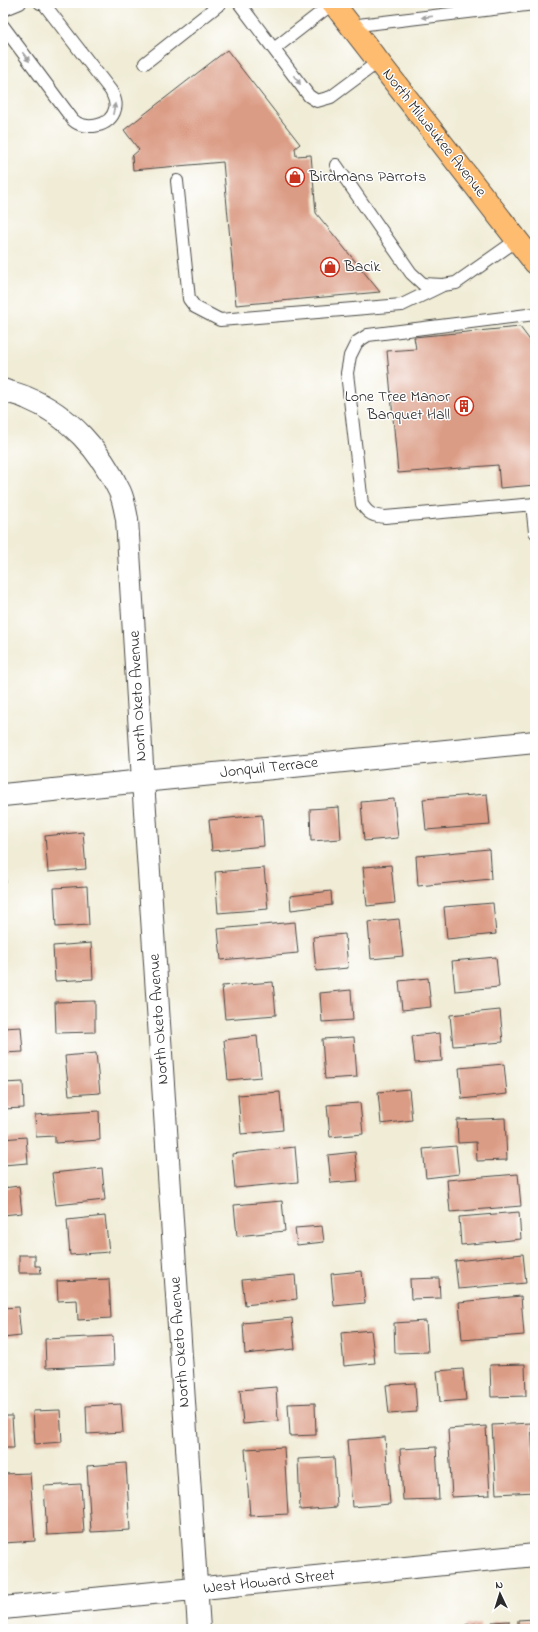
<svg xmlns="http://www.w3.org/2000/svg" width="538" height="1632" font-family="'Indie Flower',sans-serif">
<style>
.building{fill:#db9c85}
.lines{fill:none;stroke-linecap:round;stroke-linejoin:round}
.lane-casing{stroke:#494845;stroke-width:14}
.street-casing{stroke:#494845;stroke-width:24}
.primary-casing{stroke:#494845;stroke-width:24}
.lane{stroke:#fff;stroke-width:12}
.street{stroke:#fff;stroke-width:22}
.primary{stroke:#febc70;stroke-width:22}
.oneway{fill:#a0a0a0}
.labels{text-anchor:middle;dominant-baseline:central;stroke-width:3;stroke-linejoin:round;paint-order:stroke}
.street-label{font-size:16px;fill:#2b2b2b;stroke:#fff}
.poi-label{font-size:16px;fill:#2b2b2b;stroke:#fff;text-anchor:start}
</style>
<rect width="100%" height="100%" fill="#fff"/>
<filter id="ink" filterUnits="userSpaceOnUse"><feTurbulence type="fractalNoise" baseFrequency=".025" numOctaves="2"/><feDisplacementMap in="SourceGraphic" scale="8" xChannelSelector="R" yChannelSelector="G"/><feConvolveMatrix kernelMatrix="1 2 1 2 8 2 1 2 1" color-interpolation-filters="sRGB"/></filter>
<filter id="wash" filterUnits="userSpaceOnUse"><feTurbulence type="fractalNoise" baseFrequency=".012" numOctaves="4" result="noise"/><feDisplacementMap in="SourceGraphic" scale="16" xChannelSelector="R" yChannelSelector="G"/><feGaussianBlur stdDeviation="0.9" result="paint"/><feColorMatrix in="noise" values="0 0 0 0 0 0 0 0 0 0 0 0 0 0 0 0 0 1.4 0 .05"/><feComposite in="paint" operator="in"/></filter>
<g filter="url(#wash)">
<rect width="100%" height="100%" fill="#f0ecd6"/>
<g id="blocks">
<path class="building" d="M227,50L300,144L295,148L296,156L311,155L316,213L380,292L236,305L223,162L133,170L132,156L139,150L124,130Z
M520,327L535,347V462H533L535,485L500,488L498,465L398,473L387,351L416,349L414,337Z
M487,794L490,825L426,830L423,799Z
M394,799L398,838L364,841L361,802Z
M339,807L341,839L311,841L310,809Z
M262,815L264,846L212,851L209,820Z
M83,832L86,869L48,872L45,836Z
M489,849L491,879L418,886L416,856Z
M3,855L6,883H3Z
M391,865L395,903L367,906L363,867Z
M264,868L268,909L218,913L215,872Z
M87,886L89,925L56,927L54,888Z
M331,891L332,905L291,910L290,896Z
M493,903L496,934L447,939L444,907Z
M399,919L403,956L371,959L368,922Z
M295,922L298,953L221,960L218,929Z
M345,934L348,968L316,971L313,937Z
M91,943L93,979L55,981L53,946Z
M496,957L499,987L455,991L452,961Z
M428,978L431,1007L402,1010L399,981Z
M273,982L276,1015L225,1019L222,986Z
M351,990L353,1020L322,1022L320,993Z
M95,1001V1032L56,1033L55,1002Z
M500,1010L503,1042L453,1046L450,1015Z
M21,1027L23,1052L3,1053V1028Z
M440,1033L442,1061L415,1063L412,1036Z
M257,1036L261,1077L228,1080L224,1040Z
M354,1037L357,1077L325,1079L322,1039Z
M96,1053L100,1093L69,1095L65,1056Z
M504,1064L507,1094L462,1099L459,1068Z
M23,1082L24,1108L3,1109V1083Z
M409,1089L412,1120L381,1124L378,1092Z
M280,1092L283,1130L241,1134L238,1095Z
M360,1103L363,1134L330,1137L327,1105Z
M99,1111L100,1140L55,1143V1136L36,1137L35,1115Z
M505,1118L507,1160L477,1161L476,1142L458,1143L457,1120Z
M26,1137L28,1163L3,1165V1139Z
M456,1146L459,1174L426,1178L423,1149Z
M295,1147L298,1182L235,1188L232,1154Z
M355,1152L358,1181L331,1183L328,1155Z
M102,1168L105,1200L56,1205L52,1173Z
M518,1174L521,1206L450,1212L447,1180Z
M19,1186L22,1213L3,1215V1188Z
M282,1201L285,1231L237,1236L234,1205Z
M519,1212L521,1239L461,1245L459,1217Z
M105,1216L109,1252L70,1255L67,1220Z
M322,1226L324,1242L297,1245L295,1228Z
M523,1254L526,1283L458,1289L455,1261Z
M19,1255H35V1266H40L41,1273H19Z
M362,1271L365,1303L334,1306L331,1274Z
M295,1275L297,1299L245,1305L242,1280Z
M439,1278L440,1298L411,1299L410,1279Z
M109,1279L111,1318L78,1320L77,1300L58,1301L57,1281Z
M521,1296L524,1335L462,1340L459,1302Z
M18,1307L21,1336L3,1338V1308Z
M292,1318L295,1349L245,1354L243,1323Z
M426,1321L428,1352L395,1353L394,1323Z
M371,1330L375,1363L344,1366L341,1333Z
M113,1336L114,1365L46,1368L45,1339Z
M525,1364L526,1396L491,1397L490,1365Z
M463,1369L466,1400L440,1402L437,1371Z
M415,1383L417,1412L389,1414L386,1385Z
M276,1387L278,1421L243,1424L240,1390Z
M315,1403L316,1435L290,1436L288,1404Z
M121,1404L123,1432L87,1434L86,1406Z
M60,1410L62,1442L35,1444L33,1411Z
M3,1416H12L14,1448H3Z
M531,1423L535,1492L496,1494L492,1425Z
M486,1426L490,1495L452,1497L448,1429Z
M385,1437L390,1504L352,1507L347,1440Z
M284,1447L288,1514L250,1516L245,1449Z
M436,1447L439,1499L403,1500L400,1449Z
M334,1457L337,1507L300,1510L298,1459Z
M126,1463L130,1530L91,1532L87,1466Z
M30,1473L35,1541L3,1543V1474Z
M81,1484L84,1533L47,1535L44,1486Z
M535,1619V1629H518V1620Z
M509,1621V1629H493L492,1622Z
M481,1623V1629H465V1625Z"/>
</g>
</g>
<g filter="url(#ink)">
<use href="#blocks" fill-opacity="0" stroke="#494845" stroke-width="1"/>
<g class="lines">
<g class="lane-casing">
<path id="lane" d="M239,3L309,96L317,101L331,97L378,62
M3,10L20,3
M3,26L73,120C85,131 111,127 115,109C117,103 114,97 111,91L44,4L40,3
M350,26L535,4
M274,49L333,3
M145,63L221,3
M336,165L411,273L423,284L443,285L456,283L517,240
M177,181L189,299L195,307L220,320L402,305L443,285
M535,314L368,335L357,342L350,356L347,373L362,504C368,514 373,516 385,517L535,504
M532,504L535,532"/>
</g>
<g class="street-casing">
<path id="street" d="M3,390C11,393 19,394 27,398C69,415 101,451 120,492C124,501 125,510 127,519L143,781L199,1629
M3,795L535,742
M3,1608L535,1555"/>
</g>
<g class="primary-casing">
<path id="primary" d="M333,3L535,263"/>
</g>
<use href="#lane" class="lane"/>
<use href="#street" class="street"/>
<use href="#primary" class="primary"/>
</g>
<defs><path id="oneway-solid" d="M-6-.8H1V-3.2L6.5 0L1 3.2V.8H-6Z"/></defs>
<g class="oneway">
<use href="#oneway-solid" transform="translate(427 17) rotate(173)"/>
<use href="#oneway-solid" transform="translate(26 57) rotate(53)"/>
<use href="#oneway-solid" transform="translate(297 80) rotate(53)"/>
<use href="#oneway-solid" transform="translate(114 109) rotate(-79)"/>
</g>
</g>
<defs>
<g id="shop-ring" transform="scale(1)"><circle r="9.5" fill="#fff" stroke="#c8321e" stroke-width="1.5"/><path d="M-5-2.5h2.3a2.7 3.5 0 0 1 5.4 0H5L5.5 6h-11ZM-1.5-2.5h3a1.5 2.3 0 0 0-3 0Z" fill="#c8321e"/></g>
<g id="building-ring" transform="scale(1)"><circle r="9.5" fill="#fff" stroke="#c8321e" stroke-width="1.5"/><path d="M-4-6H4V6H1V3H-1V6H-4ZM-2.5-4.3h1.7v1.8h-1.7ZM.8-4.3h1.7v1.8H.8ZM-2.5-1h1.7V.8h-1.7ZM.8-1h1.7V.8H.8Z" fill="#c8321e"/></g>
</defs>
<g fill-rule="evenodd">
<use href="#shop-ring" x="295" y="177"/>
<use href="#shop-ring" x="330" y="267"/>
<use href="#building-ring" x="464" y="406"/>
</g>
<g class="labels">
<g class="street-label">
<text transform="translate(434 133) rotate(52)">North Milwaukee Avenue</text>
<text transform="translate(138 696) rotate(-93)">North Oketo Avenue</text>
<text transform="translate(269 768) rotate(-6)">Jonquil Terrace</text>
<text transform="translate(159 1019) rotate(-94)">North Oketo Avenue</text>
<text transform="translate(180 1342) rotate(-94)">North Oketo Avenue</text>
<text transform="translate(269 1582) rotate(-6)">West Howard Street</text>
</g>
<g class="poi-label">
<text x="309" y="177">Birdmans Parrots</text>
<text x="344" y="267">Bacik</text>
<text x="450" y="397" text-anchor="end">Lone Tree Manor<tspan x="450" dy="18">Banquet Hall</tspan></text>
</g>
</g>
<rect width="538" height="1632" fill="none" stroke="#fff" stroke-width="16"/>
<g transform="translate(500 1594) rotate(356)" stroke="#ffffff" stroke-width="3" paint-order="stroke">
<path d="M0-3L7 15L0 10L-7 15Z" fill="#2b2b2b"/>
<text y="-6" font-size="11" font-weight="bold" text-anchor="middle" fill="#2b2b2b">N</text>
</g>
</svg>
